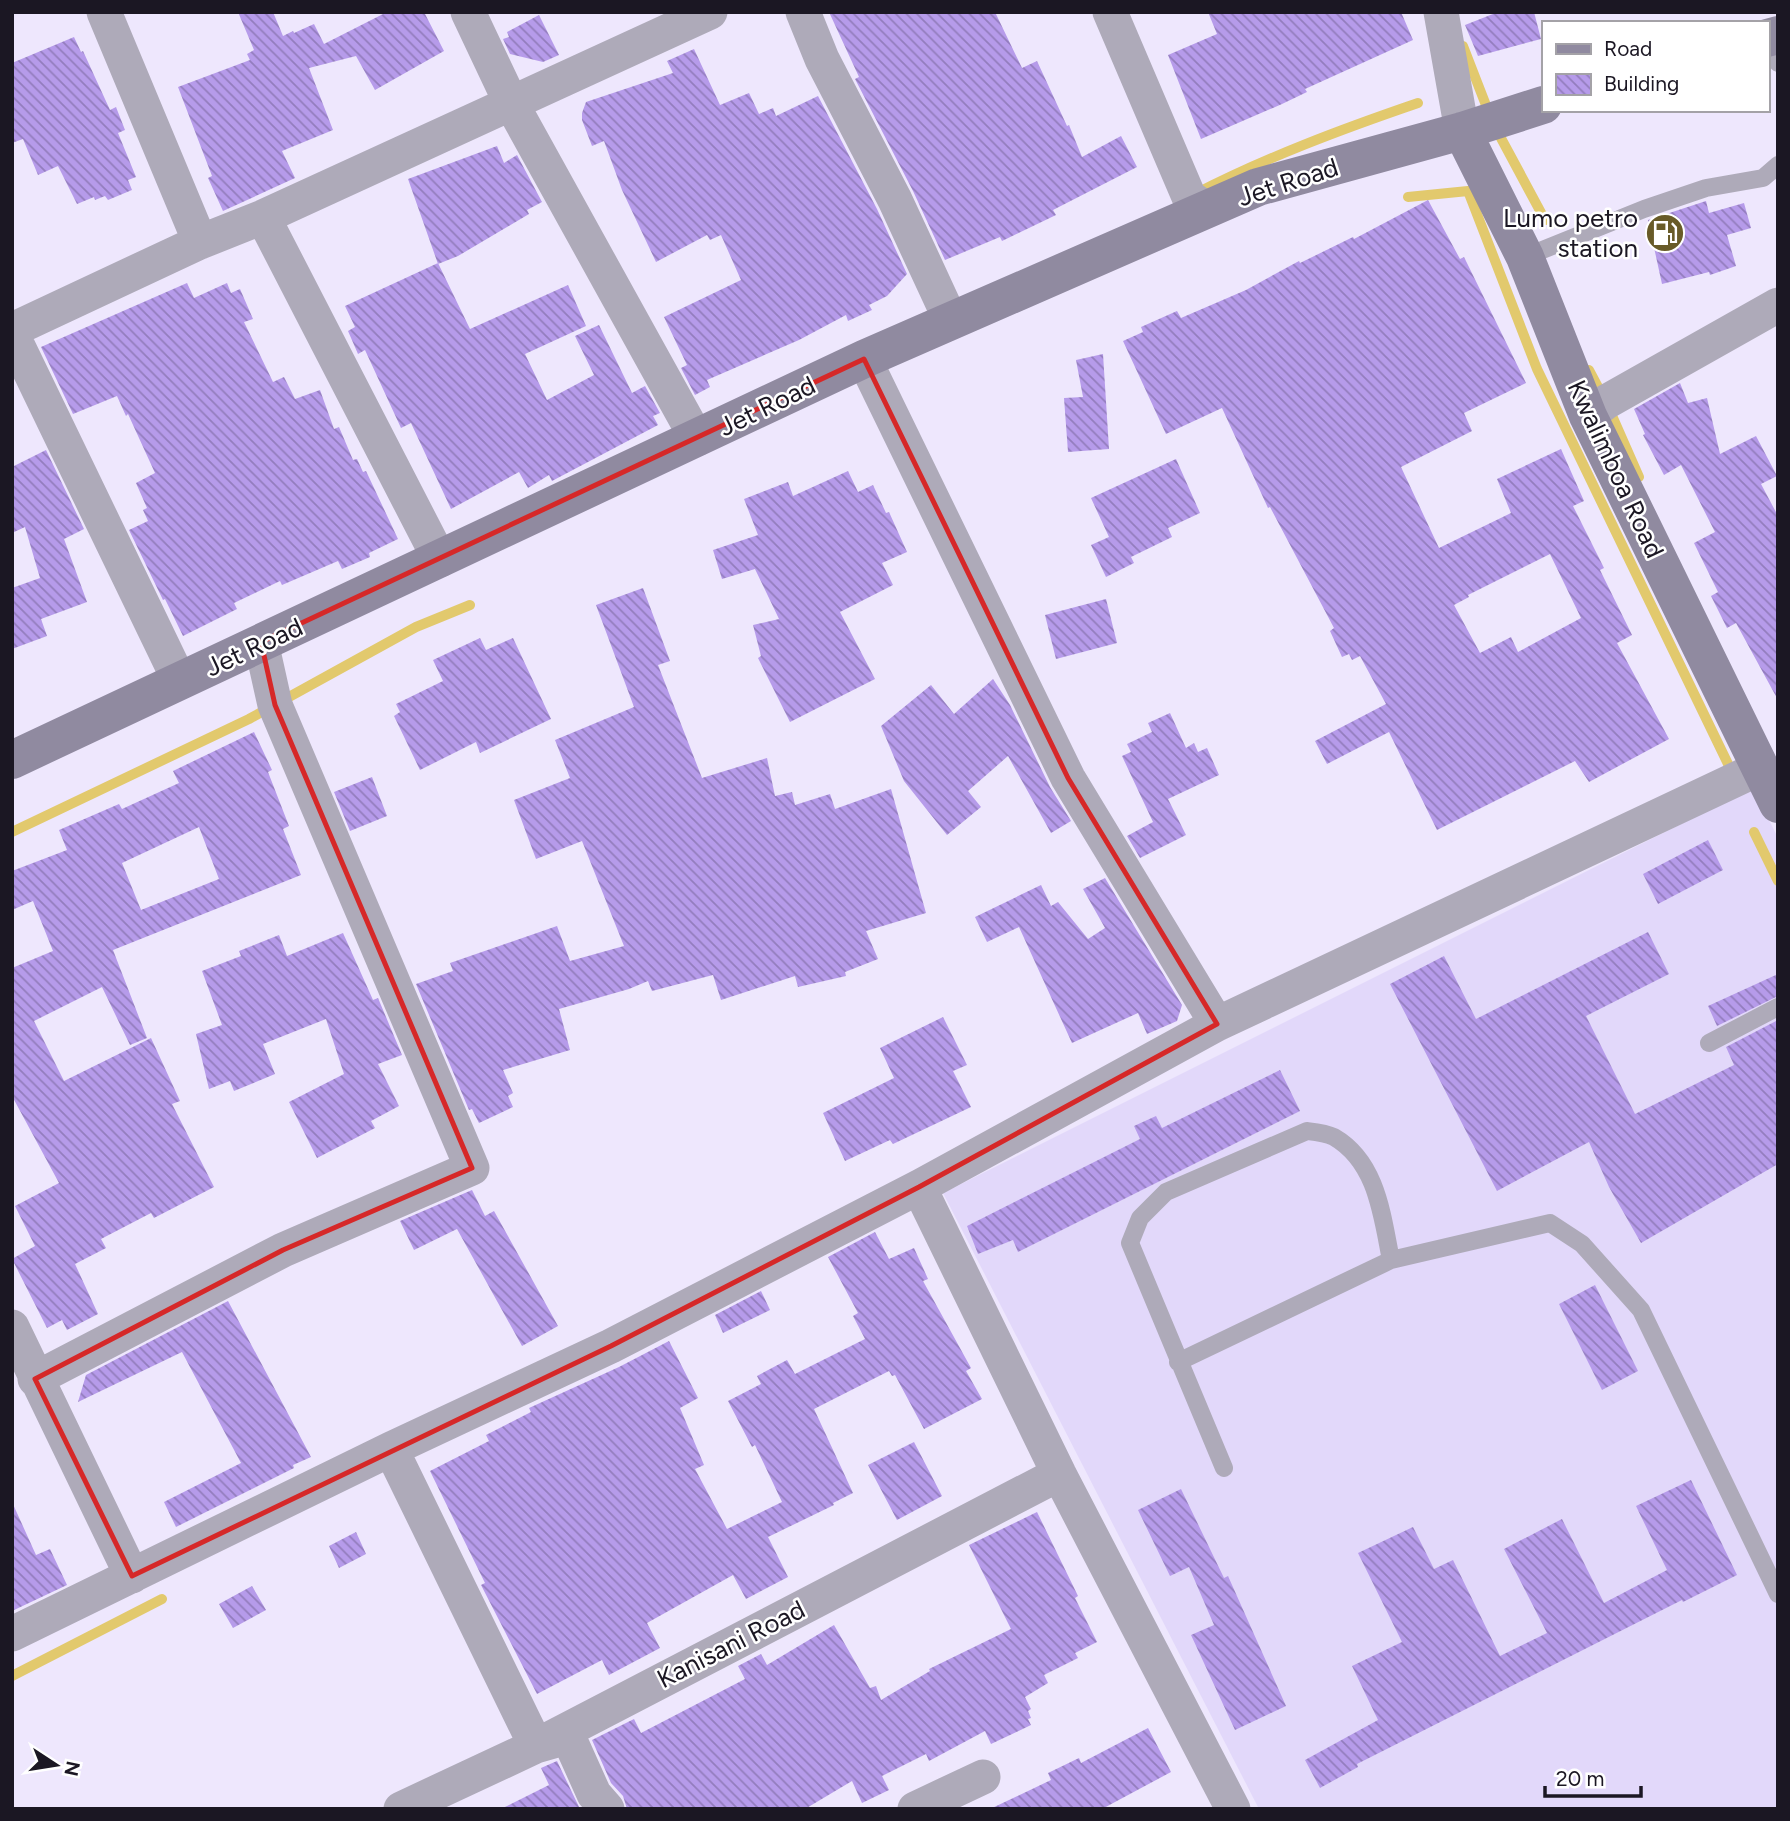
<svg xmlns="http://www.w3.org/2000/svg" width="1790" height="1821" font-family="Figtree,sans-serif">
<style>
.built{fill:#e2d8fa}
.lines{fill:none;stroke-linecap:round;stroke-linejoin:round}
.stream{stroke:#e2c96d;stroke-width:10}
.building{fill:url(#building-back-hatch);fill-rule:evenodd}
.lane{stroke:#aeaab9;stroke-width:18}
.street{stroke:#aeaab9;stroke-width:35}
.secondary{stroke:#908aa0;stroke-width:38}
.marked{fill:none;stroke:#d62828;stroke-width:5;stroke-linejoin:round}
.labels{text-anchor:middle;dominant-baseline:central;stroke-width:5;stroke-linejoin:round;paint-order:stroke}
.street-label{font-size:26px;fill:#1b1723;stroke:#fff}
.poi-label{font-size:26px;fill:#1b1723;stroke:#fff;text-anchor:end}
</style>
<defs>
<pattern id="building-back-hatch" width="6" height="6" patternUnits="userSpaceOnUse" patternTransform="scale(1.75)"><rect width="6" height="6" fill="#b69bea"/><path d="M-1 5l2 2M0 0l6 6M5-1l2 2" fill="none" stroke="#937dbd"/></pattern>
</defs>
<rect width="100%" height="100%" fill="#eee7fd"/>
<path class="built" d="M1753,788L1778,838V1809H1259L943,1193Z"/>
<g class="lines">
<path class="stream" d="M1463,46L1489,113
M1495,127L1545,220
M1195,194C1267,157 1342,129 1418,103
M1408,197L1468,191L1537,369L1729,766
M1589,370L1606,402L1639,477
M12,832L249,719L416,627L470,605
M1754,832L1778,881
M12,1676L162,1599"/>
</g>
<path class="building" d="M238,12H273L283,36L293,31L294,33L314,24L324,44L387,12H424L444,51L375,90L356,56L309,68L333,130L282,151L295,178L223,211L208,178L212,176L178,87L250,60L247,54L254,50Z
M829,12H995L1022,68L1037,61L1067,126L1069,125L1082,157L1121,136L1137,167L1053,210L1056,215L1002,241L1000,237L945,260L913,191L855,79L859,77Z
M1208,12H1401L1413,40L1305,89L1307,92L1282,104L1201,139L1168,55L1217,34Z
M1498,12H1534L1541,39L1478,56L1465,25Z
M539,15L559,55L543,62L510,54L503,39L509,37L507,32Z
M74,37L81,52L83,51L110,110L116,107L125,130L118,133L136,177L128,180L132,190L108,200L105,196L95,200L94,197L77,204L58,166L38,175L23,139L12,143V63Z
M694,49L720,105L749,93L759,114L773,108L776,116L818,96L877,209L907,274L887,296L869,305L872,310L848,321L846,315L799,340L707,380L710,387L695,395L681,368L687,365L664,317L741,280L721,235L710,240L707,235L656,262L622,190L604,141L592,146L582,120V113L586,102L673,73L667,61Z
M497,146L504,163L517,155L542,202L527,210L529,214L458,256L438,264L408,179Z
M1428,200L1460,259L1464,257L1526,383L1464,413L1472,431L1401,467L1439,548L1511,513L1497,479L1561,449L1584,501L1573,506L1604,568L1600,570L1632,635L1617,643L1669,739L1589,782L1575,761L1437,830L1389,732L1327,764L1315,741L1386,704L1360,656L1352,660L1349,654L1342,657L1330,631L1334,628L1270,507L1268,508L1222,408L1166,434L1123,341L1143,332L1141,327L1177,311L1181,318L1246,290L1299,261L1300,263L1353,237L1354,239ZM1550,554L1581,618L1518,652L1511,637L1480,653L1454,605L1469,597L1468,595Z
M1706,201L1709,213L1744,203L1751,228L1727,235L1736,266L1710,275L1709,272L1662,284L1648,220Z
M438,263L470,329L568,285L586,326L525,354L547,400L594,375L575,336L599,325L632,393L645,386L660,413L653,416L658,425L552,481L549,475L528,488L519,472L451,509L411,423L401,428L365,350L358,354L348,331L355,327L345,306Z
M187,283L194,298L227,283L231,293L240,289L253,319L244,322L273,382L284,377L295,399L320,390L334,429L339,427L353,460L357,459L363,472L366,471L398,539L369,553L370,557L342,569L338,561L282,585L280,581L234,603L237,609L183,636L165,599L163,600L129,530L148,521L143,510L147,508L136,483L155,473L128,414L126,416L117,396L73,414L41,347Z
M1103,354L1109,449L1068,452L1064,398L1083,397L1076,360Z
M1680,383L1688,403L1707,398L1720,454L1756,436L1777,476L1761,484L1778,516V700L1736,623L1727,628L1711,596L1718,592L1694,543L1715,532L1681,465L1664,475L1643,435L1645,434L1634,409Z
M46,450L84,529L64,539L87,602L41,619L47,636L12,649V588L40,578L25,527L12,533V467Z
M1176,459L1200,513L1168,528L1172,537L1131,557L1134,563L1106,577L1091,545L1109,537L1091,498Z
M848,471L858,492L873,485L886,513L889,512L907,552L882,563L893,585L840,612L875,679L790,722L758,658L761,656L753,625L779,619L755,569L722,579L713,550L758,535L744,499L788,482L793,496Z
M643,588L670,661L658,665L702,778L767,758L775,796L792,792L795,805L830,794L835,809L891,789L926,913L866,931L878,959L845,972L846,976L798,987L795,976L721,1000L713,975L652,991L648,981L629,989L559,1009L570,1050L503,1070L513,1093L508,1096L513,1107L479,1123L472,1109L469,1110L416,984L453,971L450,963L557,926L570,961L624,946L582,841L536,859L514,800L570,778L555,740L634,707L596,605Z
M1106,599L1117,643L1056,659L1045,615Z
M480,638L486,650L513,638L551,719L480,753L476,742L420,770L394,716L400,712L396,704L443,681L433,660Z
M993,679L1010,705L1050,787L1071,821L1051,833L1008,756L968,791L981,807L947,835L904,781L881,726L931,685L954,714Z
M1170,713L1186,748L1194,743L1198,752L1207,748L1219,775L1168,799L1186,835L1140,858L1127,836L1153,822L1122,756L1131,752L1127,744L1152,732L1148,723Z
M254,732L272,770L268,772L289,826L283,829L301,875L113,950L147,1038L130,1045L102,987L34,1021L64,1081L151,1038L180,1101L172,1104L214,1187L154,1218L151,1213L101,1239L106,1248L75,1264L98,1314L67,1330L62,1320L47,1328L12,1259L35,1246L15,1206L59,1183L12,1096V968L53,951L33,901L12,910V871L67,850L59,830L119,804L122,809L179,783L173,771ZM199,827L219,879L141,910L122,863Z
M372,777L387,816L350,831L334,792Z
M1708,840L1723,870L1658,904L1643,874Z
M1105,878L1182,1005L1177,1021L1147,1034L1138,1013L1072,1043L1019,927L987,942L975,917L1041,885L1051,906L1058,902L1088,939L1105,928L1083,889Z
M1648,932L1669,974L1586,1016L1635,1114L1734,1065L1726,1047L1778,1020V1164L1641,1243L1609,1187L1589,1142L1497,1191L1390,984L1444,956L1476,1019Z
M343,933L373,1000L378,998L402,1055L378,1064L399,1106L371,1121L375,1128L317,1158L289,1102L344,1074L326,1019L263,1044L275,1074L234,1091L230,1081L209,1089L196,1034L222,1025L202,971L241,956L239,951L279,935L287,956Z
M1778,974V996L1717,1026L1708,1006Z
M943,1017L967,1065L953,1071L971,1107L893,1144L890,1140L845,1161L823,1113L894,1078L880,1048Z
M1280,1070L1300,1111L1018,1252L1013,1240L978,1254L967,1226L1140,1139L1134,1126L1156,1116L1162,1128Z
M472,1190L485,1216L494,1211L558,1326L522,1346L457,1229L414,1250L400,1221Z
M875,1232L889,1259L914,1248L928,1279L923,1281L971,1368L966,1371L982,1399L924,1429L895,1375L892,1376L889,1371L814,1409L853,1493L833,1503L834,1505L768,1537L788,1577L746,1599L733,1575L647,1623L660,1648L609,1675L602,1660L537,1694L481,1585L485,1583L430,1471L489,1441L486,1435L531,1412L529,1408L619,1367L669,1341L698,1398L680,1408L704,1465L695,1469L727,1529L782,1502L755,1445L752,1447L728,1401L761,1384L757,1376L787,1360L795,1374L865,1339L853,1316L858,1313L828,1257Z
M1595,1285L1638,1371L1602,1390L1559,1304Z
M761,1291L770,1310L723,1333L715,1315Z
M228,1301L311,1457L293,1465L294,1468L176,1527L164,1502L241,1463L182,1352L78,1402L86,1375Z
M914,1442L942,1496L897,1520L868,1465Z
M1691,1480L1737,1575L1683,1602L1682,1600L1357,1764L1358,1767L1320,1788L1305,1760L1378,1720L1352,1666L1402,1642L1358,1553L1413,1527L1434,1569L1453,1560L1500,1656L1547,1633L1504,1549L1562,1519L1604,1603L1667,1570L1636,1506Z
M1181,1489L1224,1578L1228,1576L1286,1706L1235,1730L1191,1635L1214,1625L1189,1567L1170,1576L1138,1510Z
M12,1502L36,1555L50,1549L67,1585L12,1611Z
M1037,1512L1078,1596L1075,1598L1097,1642L1075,1653L1078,1658L1044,1675L1048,1683L1025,1697L1031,1709L1028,1711L1031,1718L1028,1719L1031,1725L991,1744L985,1731L929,1761L926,1754L882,1776L889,1790L862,1803L852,1781L805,1809H627L623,1796L611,1783L592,1740L634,1719L641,1733L745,1679L738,1666L761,1654L767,1665L834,1625L870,1688L876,1686L881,1700L930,1671L929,1669L1011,1629L969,1545Z
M356,1532L366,1554L339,1568L329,1546Z
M252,1586L266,1610L233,1628L219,1604Z
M1148,1728L1171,1772L1102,1809H990L1051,1780L1048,1773L1079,1758L1081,1763Z
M557,1761L580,1809H501L549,1785L541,1768Z"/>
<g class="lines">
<path class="lane" d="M1772,36L1778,63
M1525,257L1644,209L1706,188L1763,178L1778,165
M1709,1043L1778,1007
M1178,1362L1391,1260L1550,1223L1582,1244L1641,1310L1778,1594
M1224,1468L1130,1243L1140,1218L1166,1192L1307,1131C1316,1132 1326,1133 1334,1137C1377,1162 1382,1215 1391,1260"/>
<path class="street" d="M104,12L200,242
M468,12L511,103L697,439
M803,12L822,59L895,200L951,321
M1110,12L1189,197L1207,210
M1441,12L1462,131
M263,217L440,560
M12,330L200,242L263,217L710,12
M12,334L180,682
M864,359L1068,778L1217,1024
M1588,416L1606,402L1778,305
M919,1187L1059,1474L1233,1809
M12,1327L132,1576
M35,1379L283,1250L472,1168L275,705L261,642
M391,1449L536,1746L564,1738L572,1745L594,1794L607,1809
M12,1634L391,1449L611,1346L919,1187L1217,1024L1760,768
M401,1809L536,1746L1059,1474
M915,1809L983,1777"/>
<path class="secondary" d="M1767,38L1778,35
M1462,131L1525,257L1588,416L1778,804
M12,760L864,359L1258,187L1462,131L1543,105"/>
</g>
<path class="marked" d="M864,359L1068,778L1217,1024L919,1187L611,1346L132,1576L35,1379L283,1250L472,1168L275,705L261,642Z"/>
<defs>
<g id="fuel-disc" transform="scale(2.0125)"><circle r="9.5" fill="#685b28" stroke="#fff"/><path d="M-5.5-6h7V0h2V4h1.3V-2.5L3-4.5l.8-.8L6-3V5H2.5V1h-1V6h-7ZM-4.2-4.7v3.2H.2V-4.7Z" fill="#fff"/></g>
</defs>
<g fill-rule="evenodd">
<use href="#fuel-disc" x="1665" y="233"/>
</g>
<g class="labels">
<g class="street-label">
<text transform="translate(1288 182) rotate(-18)">Jet Road</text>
<text transform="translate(767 406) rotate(-26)">Jet Road</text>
<text transform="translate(1616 469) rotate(65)">Kwalimboa Road</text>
<text transform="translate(254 647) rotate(-25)">Jet Road</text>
<text transform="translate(731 1644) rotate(-27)">Kanisani Road</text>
</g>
<g class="poi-label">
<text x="1638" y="218">Lumo petro<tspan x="1638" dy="30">station</tspan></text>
</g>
</g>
<rect width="1790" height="1821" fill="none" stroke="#1b1723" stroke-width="28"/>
<rect x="1542" y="21" width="228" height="91" fill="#ffffff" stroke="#a4a2a7" stroke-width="2"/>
<rect x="1556" y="44" width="35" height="10" fill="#908aa0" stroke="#a4a2a7" stroke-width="2"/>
<text x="1604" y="56" font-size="21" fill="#1b1723">Road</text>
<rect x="1556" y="74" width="35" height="21" fill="url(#building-back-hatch)" stroke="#a4a2a7" stroke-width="2"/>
<text x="1604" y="91" font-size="21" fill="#1b1723">Building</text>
<g transform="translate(56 1765) rotate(102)" stroke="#ffffff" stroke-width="5" paint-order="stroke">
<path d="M0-5L12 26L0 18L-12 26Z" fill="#1b1723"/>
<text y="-10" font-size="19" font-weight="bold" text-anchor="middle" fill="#1b1723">N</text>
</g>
<path d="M1545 1786v10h96v-10" fill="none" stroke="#1b1723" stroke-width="3.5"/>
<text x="1556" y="1786" font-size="21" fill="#1b1723" stroke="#ffffff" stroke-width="5" paint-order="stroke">20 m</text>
</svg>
